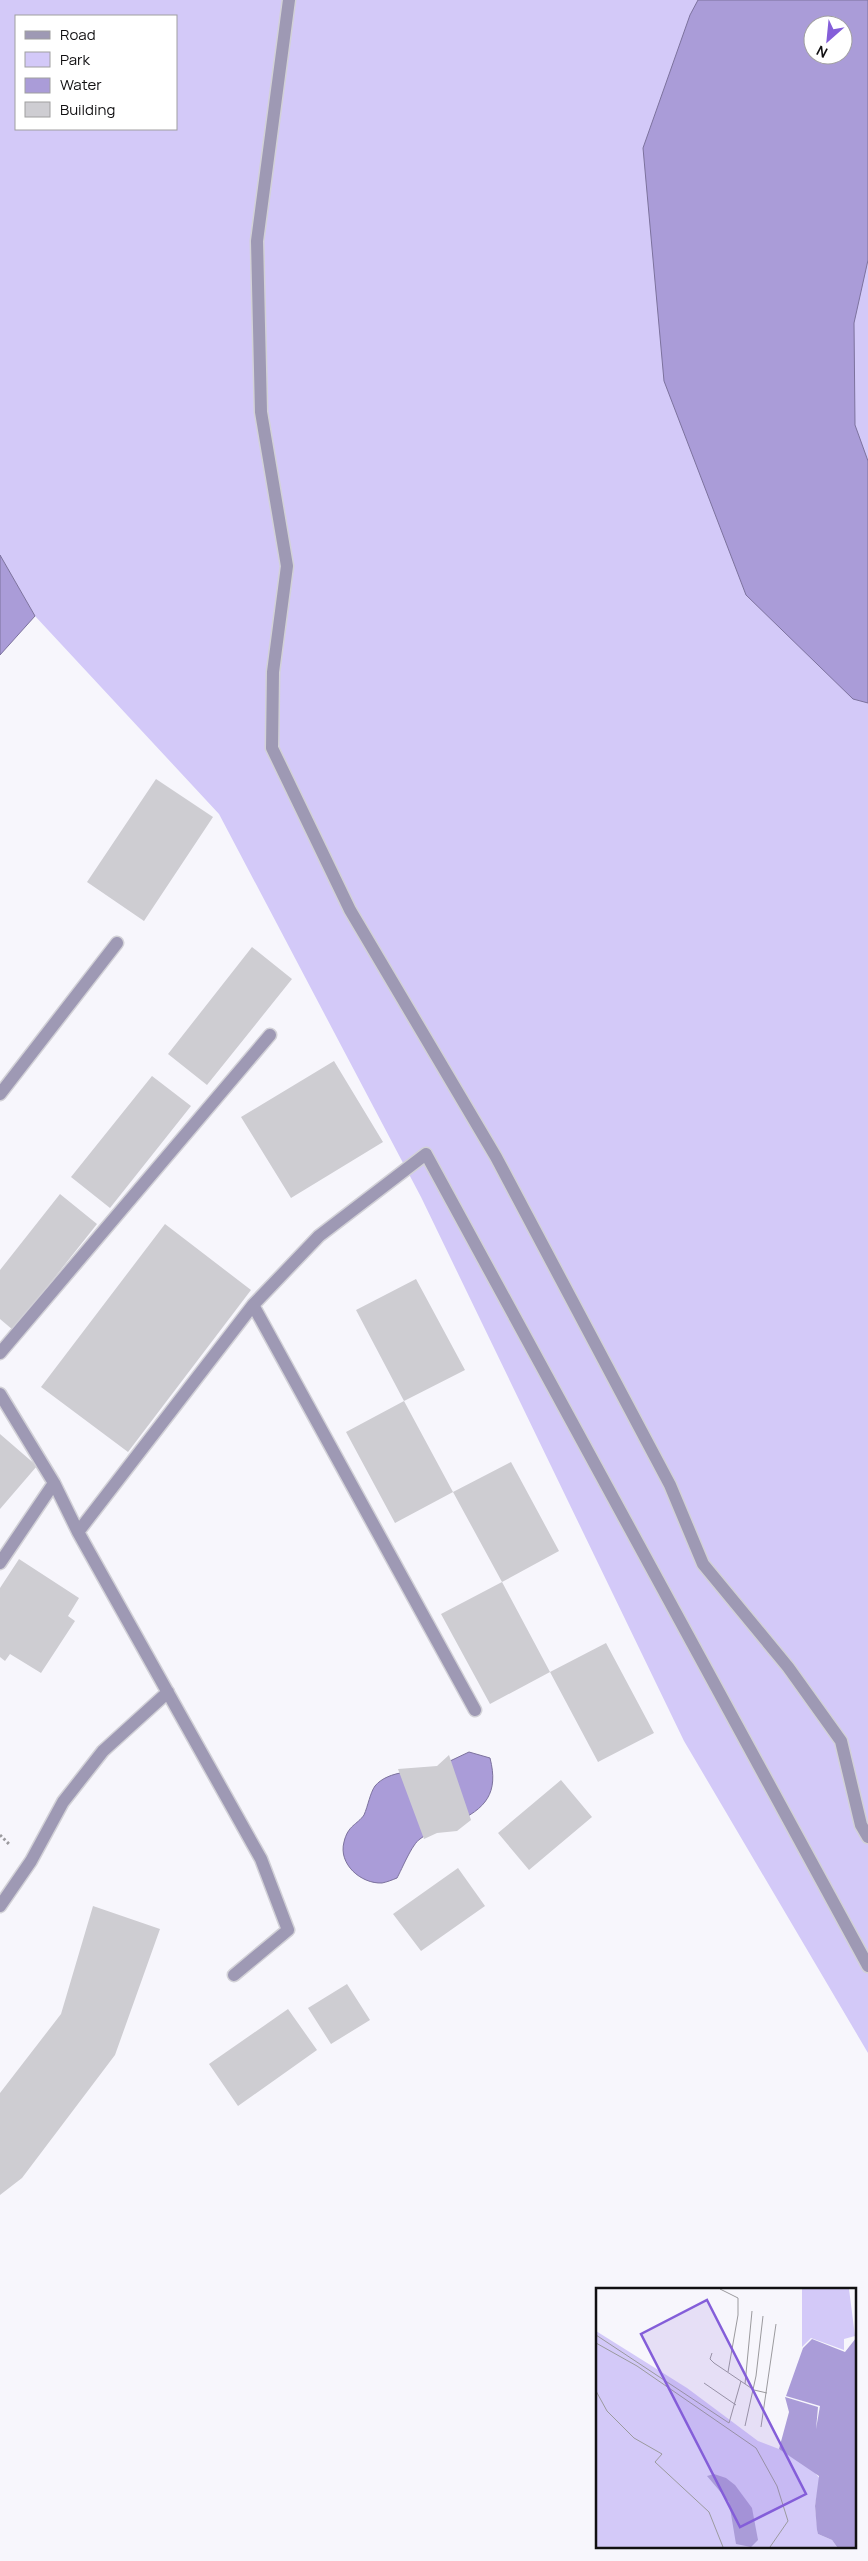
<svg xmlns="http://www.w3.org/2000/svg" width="868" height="2561" font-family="Manrope,sans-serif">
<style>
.green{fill:#d3c9f8;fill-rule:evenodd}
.water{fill:#aa9cd8;stroke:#7c729d;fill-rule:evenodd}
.building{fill:#cecdd2}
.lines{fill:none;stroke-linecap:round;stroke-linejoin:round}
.minor-casing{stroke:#d2d1d7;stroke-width:15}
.path{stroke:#9b9a9e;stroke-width:3;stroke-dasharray:2.5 2.5;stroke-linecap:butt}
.minor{stroke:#9e99b4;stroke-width:12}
.inset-road{fill:none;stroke:#9b9a9e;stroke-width:1}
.view{fill:#845ed9;fill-opacity:0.15;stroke:#845ed9;stroke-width:2.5}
.inset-edge{fill:none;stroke:#111012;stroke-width:2.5}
</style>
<rect width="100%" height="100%" fill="#f7f6fc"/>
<path class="green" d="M0,0H868V2053L684,1741L421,1197L219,814L35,616L0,555ZM16,16H176V129H16ZM813,25H843V55H813Z"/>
<path class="water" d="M698,0H868V260L854,323L855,425L868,461V703L853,699L746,595L664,381L643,148L690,15ZM813,25H843V55H813Z
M0,555L35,616L0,655Z
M469,1752L490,1758C499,1793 486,1809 454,1823C442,1829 431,1830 420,1839C412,1844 402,1869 397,1878C392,1880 387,1882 382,1883C361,1884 338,1864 344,1842C348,1825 357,1825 364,1815C368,1806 370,1793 375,1786C388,1770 420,1770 438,1772L450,1761Z"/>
<path class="building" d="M156,779L213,817L144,921L87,882Z
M252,947L292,979L207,1085L168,1054Z
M334,1061L383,1142L291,1198L241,1117Z
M152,1076L191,1106L110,1208L71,1177Z
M60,1194L97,1224L13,1330L0,1319V1270Z
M165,1224L251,1290L128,1452L41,1387Z
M416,1279L465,1370L404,1401L453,1492L395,1523L346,1432L404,1401L356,1310Z
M0,1434L37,1466L0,1509Z
M511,1462L559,1551L502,1582L453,1492Z
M19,1559L79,1598L68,1616L75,1621L41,1673L10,1654L5,1661L0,1657V1588Z
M502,1582L550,1672L490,1704L441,1614Z
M606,1643L654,1733L598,1762L550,1672Z
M449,1755L471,1820L457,1831L437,1833L424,1839L398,1769L437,1766Z
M561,1780L592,1817L529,1870L498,1833Z
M458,1868L485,1906L421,1951L393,1914Z
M93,1906L160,1929L115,2055L22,2178L0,2195V2093L61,2014Z
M347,1984L370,2020L331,2044L308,2008Z
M288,2009L317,2050L238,2106L209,2064Z"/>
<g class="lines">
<g class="minor-casing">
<path id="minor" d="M289,0L257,241L261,412L287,566L273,672L272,748L350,910L496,1157L670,1485L703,1564L788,1667L841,1741L861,1825L868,1837
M0,1094L117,943
M253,1305L475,1710
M0,1353L270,1035
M0,1394L54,1483L78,1532L261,1859L288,1930L234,1975
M78,1532L253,1305L319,1236L426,1154L868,1966
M0,1563L54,1483
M0,1906L31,1861L63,1802L103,1751L168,1692"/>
</g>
<path class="path" d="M0,1835L9,1844"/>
<use href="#minor" class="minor"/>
</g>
<g transform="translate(596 2288)">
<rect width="260" height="260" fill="#f7f6fc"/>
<path d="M206,1H253L259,48L248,51V62L215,50L206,59ZM0,43L91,100L162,153L183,161L217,182L224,191L219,218L222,246L236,252L241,259H0Z" fill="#d3c9f8"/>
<path d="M260,50V259H241L236,252L222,246L221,242L219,218L223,188L183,161L193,124L189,109L222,119L220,141L224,118L190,108L207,60L216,51L249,64ZM118,186L130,190L139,197L156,220L162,252L155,259L140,256L133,214L111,188Z" fill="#aa9cd8"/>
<path class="inset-road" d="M124,1L142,10V27L132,84M0,47L133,135L145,93M0,55L41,78L160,160L181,198L192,233L174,259M116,65L114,71L118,75L158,102L171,105M108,95L140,117M149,96L156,23M0,103L11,123L38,150L66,166L59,174L113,224L127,259M149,138L160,88L167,28M165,139L180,36"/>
<path class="view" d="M111,12L210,206L144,239L45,46Z"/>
<rect width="260" height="260" class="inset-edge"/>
</g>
<rect x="15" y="15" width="162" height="115" fill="#ffffff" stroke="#a09fa0"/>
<rect x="25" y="31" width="25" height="8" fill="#9e99b4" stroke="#a09fa0"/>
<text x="60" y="40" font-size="15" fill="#111012">Road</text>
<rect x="25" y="52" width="25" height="15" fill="#d3c9f8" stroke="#a09fa0"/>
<text x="60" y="65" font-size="15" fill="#111012">Park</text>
<rect x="25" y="78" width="25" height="15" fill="#aa9cd8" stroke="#a09fa0"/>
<text x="60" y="90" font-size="15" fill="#111012">Water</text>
<rect x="25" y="102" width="25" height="15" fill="#cecdd2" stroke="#a09fa0"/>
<text x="60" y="115" font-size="15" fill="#111012">Building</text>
<g transform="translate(828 40) rotate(207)"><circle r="24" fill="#ffffff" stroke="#a09fa0"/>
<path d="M0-4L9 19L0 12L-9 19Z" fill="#845ed9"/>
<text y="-8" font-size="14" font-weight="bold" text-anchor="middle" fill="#111012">N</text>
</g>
</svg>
